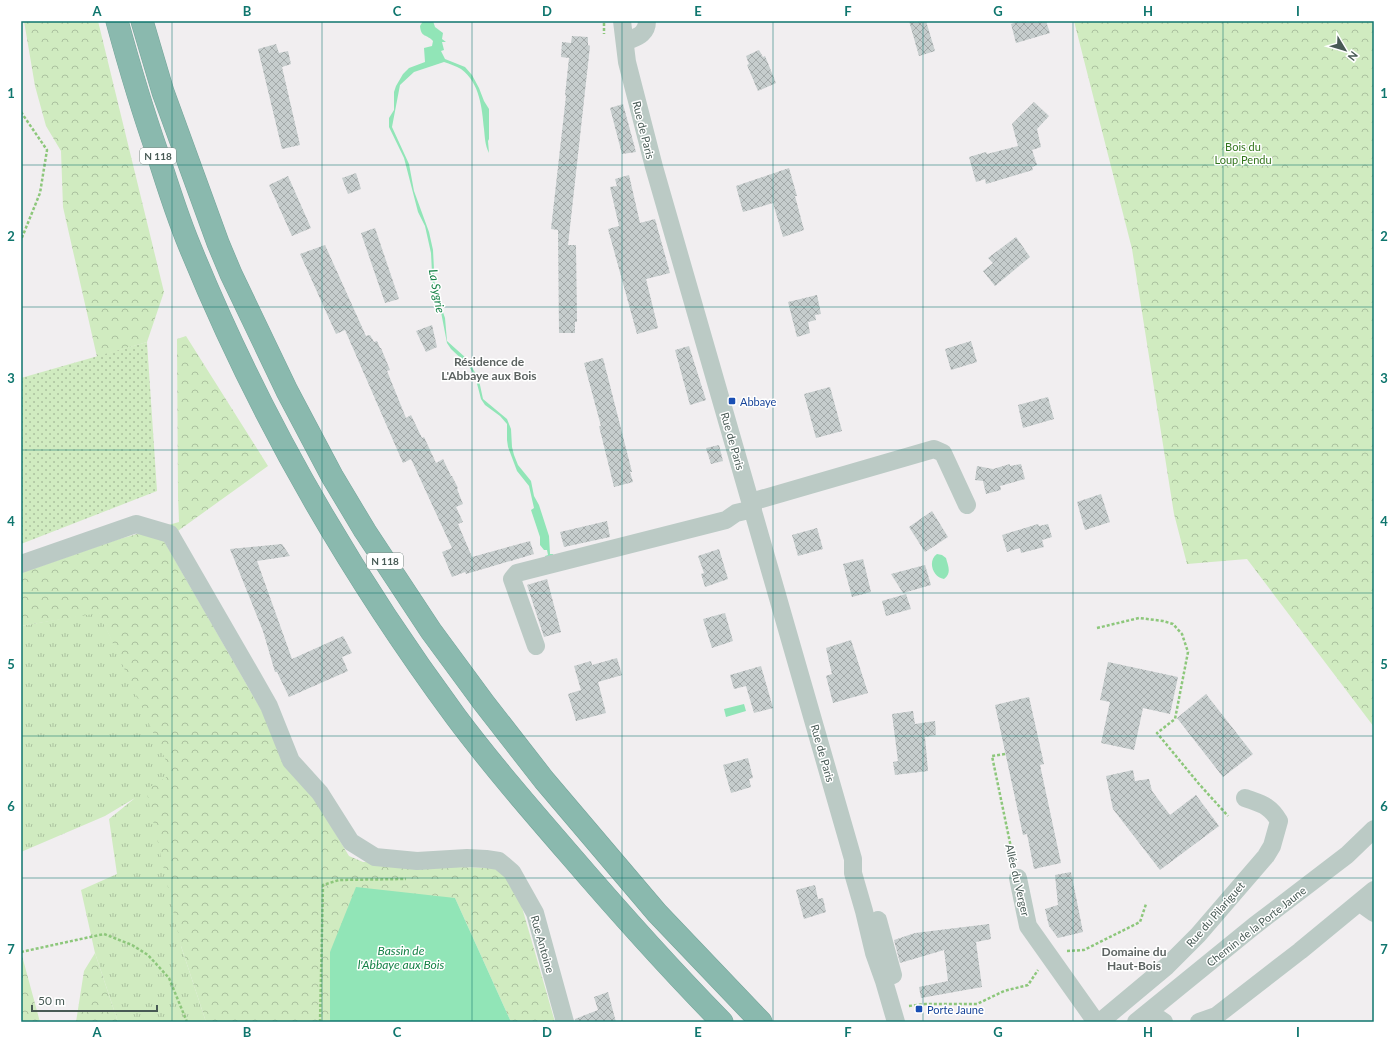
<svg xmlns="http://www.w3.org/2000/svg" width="1395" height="1043" font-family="Lato,sans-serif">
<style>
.grass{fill:url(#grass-tufts)}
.forest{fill:url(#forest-crowns)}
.garden{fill:url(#garden-dots)}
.water{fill:#91e5b7}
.building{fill:url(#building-cross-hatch)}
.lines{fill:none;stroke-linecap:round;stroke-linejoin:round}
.highway-casing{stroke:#75a59a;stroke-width:23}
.path{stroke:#8dc77b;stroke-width:2.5;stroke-dasharray:3 2;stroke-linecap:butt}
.minor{stroke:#bbcac5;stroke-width:18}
.highway{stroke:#8ab9ae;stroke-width:22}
.grid{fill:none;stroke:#0f766e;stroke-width:1;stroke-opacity:0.55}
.transit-dot{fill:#1a4fb4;stroke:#fff;stroke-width:1.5}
.labels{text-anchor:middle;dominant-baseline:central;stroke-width:3;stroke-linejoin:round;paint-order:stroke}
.shield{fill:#fff;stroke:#7f8c88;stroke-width:1}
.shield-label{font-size:10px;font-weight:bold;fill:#485a55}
.street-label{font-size:11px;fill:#485a55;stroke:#fff}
.park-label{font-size:11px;fill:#34761e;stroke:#fff}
.transit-label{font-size:11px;fill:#164399;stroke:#fff;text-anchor:start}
.water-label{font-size:12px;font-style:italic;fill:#168247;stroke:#fff}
.neighbourhood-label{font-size:12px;font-weight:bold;fill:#5c6361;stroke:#fff}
.neatline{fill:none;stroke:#0f766e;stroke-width:1.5}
.grid-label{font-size:13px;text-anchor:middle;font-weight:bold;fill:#0f766e}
</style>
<defs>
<pattern id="grass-tufts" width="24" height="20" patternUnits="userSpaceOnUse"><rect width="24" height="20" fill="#d0ebc0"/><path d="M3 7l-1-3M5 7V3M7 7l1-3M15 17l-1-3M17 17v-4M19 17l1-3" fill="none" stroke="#abc19f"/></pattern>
<pattern id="forest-crowns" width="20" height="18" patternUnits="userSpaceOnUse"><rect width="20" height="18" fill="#d0ebc0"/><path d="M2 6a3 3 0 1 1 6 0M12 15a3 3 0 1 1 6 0" fill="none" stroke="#abc19f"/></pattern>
<pattern id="garden-dots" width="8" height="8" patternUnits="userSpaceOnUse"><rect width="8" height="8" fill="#d0ebc0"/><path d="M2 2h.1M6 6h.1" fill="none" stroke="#abc19f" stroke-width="1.8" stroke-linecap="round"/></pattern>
<pattern id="building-cross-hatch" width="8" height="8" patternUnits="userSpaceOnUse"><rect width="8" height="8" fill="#c6cdcd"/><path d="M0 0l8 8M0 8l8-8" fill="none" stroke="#a3a9a9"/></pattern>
</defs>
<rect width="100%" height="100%" fill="#f1eef0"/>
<path class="grass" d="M99,612L173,774L181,946L206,1022H118L95,953L81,890L117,874L109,819L135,798L105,816L21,852V626Z"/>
<path class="forest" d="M24,21H98L164,292L147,342L97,357L63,207L61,151L46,126L35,86Z
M1074,21H1374V727L1247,559L1187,564L1174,514L1132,249Z
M186,336L268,466L164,541L263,713L349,856L363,862H394L456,867L496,868L515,883L555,1022H511L455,898L330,952V1022H206L181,946L146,789L172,774L99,613L21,626V573L116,540L179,522L178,497L177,339Z
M21,952L40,1022H21Z
M95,953L118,1022H76L84,971Z"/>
<path class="garden" d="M147,342L157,491L21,544V378Z"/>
<path class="water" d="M423,21H433L435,27L443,33L442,39L446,42H442L444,50L441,51L445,59L465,67L472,75L479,88L484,101L489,109V139L488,141L489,153C485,145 485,138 484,129C482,108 480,83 461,69C456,66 450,64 444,62L414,72L400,85L392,127L409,164L414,191L429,232L433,250L435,289L445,318L447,341L466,358L476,374L480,385L483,399L507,419L511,429L512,447L514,455L518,465L531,481L534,496L539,505L549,536L550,554H553L554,557L546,560L545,556L548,555L547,550H544L540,545V537L531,510L534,508L529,486L517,471L508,447L507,440V424L500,416L485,405L481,399L475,376L468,365L451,349L447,343L441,312L433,293L431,253L425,226L418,212L404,158L389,127V118L394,110V92L396,86L403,74L409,68L425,62L424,48L432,46L433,41C427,34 421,38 420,26Z
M937,554L942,555L946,558C948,566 952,573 944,579C933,578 927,561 937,554Z
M744,704L746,711L726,717L724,709Z
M356,887L455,898L511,1022H330V952Z"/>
<path class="building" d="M909,21H926L935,51L919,56Z
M1019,21H1046L1050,33L1016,43L1011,24Z
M572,36L588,37V45L590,46L568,245H576L577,322H575V333H559L558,230L551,229L566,96L565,95L569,58L561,57L562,42L571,43Z
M276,44L279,53L288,51L291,64L282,67L300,145L282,149L258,49Z
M759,50L763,57L765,56L776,83L758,91L747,65L749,64L746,56Z
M1034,102L1049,116L1037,129L1041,147L1032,150L1037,165L1032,167L1033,170L986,184L985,179L976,182L969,157L986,152L987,154L1018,146L1012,124Z
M623,104L636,152L622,154L610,108Z
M789,168L797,196H795L804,230L783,237L773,203L743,212L736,186Z
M356,173L361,189L348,194L342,178Z
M629,175L640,223L655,219L670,273L646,279L658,328L637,334L608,229L619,226L610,187L617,186L615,179Z
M288,176L311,228L292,236L269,185Z
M375,228L399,299L385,303L361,233Z
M1016,237L1030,257L995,286L983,271L993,263L988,258Z
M325,245L366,336L370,335L374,342L377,341L380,348H381L390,370L387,371L406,418L411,415L422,438L424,437L436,463L443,459L451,476H452L458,488L457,489L463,504L456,507L463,522L458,524L472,557L530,541L534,554L466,574L465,572L452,577L442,552L452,548L411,459L403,463L345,330L336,334L300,254Z
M817,295L821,314L815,315L816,320L808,322L810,333L797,337L788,302Z
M432,325L437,347L426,352L416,331Z
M971,341L977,362L951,370L945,349Z
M689,346L706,400L690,405L675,350Z
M603,358L632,472H630L633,482L614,487L599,426H601L584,363Z
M830,387L842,431L816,438L804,394Z
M1048,397L1054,419L1023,428L1018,405Z
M719,445L723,461L711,464L706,448Z
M1010,464V466L1021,464L1025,479L1000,486L1001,490L986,494L983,481L975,480L977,466L993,469Z
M1101,494L1110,522L1085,530L1077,502Z
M932,511L948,537L925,552L909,527Z
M607,521L610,537L564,547L560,532Z
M1038,524L1039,526L1048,524L1052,537L1042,540L1044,547L1021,553L1020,548L1007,552L1002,535Z
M817,528L823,549L798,556L792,535Z
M282,544L290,556L257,561L292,659L343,636L352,653L342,657L348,671L289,697L277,672H275L263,631L230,549Z
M719,549L728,579L705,587L701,574L704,573L698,556Z
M863,559L871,592L852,597L843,564Z
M925,565L931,585L903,593L891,574Z
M547,579L561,632L544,637L527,585Z
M906,594L911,609L886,616L882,601Z
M725,613L733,641L712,648L703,619Z
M851,640L868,693L833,703L826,676L832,674L826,648Z
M617,658L622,675L598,682L606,713L576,721L568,694L581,690L574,666L591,661L592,665Z
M1108,662L1178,677L1170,714L1143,708L1134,750L1101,743L1110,702L1100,700Z
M761,666L773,708L754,713L746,686L734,689L730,675Z
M1206,694L1253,754L1223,777L1177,718Z
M1029,697L1044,764L1040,765L1061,863L1034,869L1027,834L1023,835L995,705Z
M913,711L915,724L935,721L936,735L925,737L928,771L895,775L893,762L898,761L892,714Z
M748,758L753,778L749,779L751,787L731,793L723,765Z
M1133,770L1135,781L1149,779L1152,791L1170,815L1196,795L1219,826L1160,870L1113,809L1106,776Z
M1071,872L1083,932L1058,938L1049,926L1045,909L1058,905L1055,875Z
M815,885L818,899L823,898L826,912L804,919L796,890Z
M989,924L991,939L976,942L982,987L921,998L919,987L948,981L944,950L900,963L894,940L915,933Z
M608,992L616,1022H575V1019L598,1010L594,997Z"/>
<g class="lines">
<g class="highway-casing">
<path id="highway" d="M117,21C129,65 142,109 157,152C167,184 177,216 190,247C258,414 349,572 456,717C492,765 531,810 570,855C619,912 669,968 722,1022
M142,21L163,92L218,243L231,274L287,391L332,476L365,531L431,631L484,703L544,780L657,913L761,1022"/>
</g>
<path class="path" d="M604,23V34
M21,112L47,150L40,193L21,240
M1097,628L1139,618L1163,621L1173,624L1182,634L1188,652L1175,719L1157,733L1199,784L1228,816
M1005,754L992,756L1014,862
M1067,951L1084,950L1140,922L1146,904
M21,952L104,934L132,945L148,955L169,978L187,1022
M909,1006L925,1004H977L1004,991L1028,985L1038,970
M320,1022L323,885L339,880L406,879"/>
<path class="minor" d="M622,21L627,62L654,167L853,859V873L864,911L874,953L884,981L896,1022
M625,42C636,37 647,35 647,21
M751,502L934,449L943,453L967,505
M21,564L136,524L170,534L252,676L269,706L291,761L320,793L351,842L375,857L417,861L467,858L486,859L499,861L512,872L535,913L565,1022
M536,646L512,579L517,573L726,520L736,513L753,509
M1018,878L1028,926L1096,1022
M1360,903L1374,913
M878,920L893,975
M1149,1012L1164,1022
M1100,1022L1167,966L1198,935L1266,856L1272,846L1279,821C1270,805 1261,804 1245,798
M1136,1022L1254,926L1347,855L1374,829
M1199,1022L1216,1016L1300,951L1374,890"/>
<use href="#highway" class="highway"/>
</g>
<path class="grid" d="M172,21V1022M322,21V1022M472,21V1022M622,21V1022M773,21V1022M923,21V1022M1073,21V1022M1223,21V1022M21,165H1374M21,307H1374M21,450H1374M21,593H1374M21,736H1374M21,878H1374"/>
<g class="transit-dot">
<rect x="728" y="397" width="8" height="8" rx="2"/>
<rect x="915" y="1005" width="8" height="8" rx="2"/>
</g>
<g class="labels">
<g class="shield">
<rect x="140" y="148" width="36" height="16" rx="3"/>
<rect x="367" y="553" width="36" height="16" rx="3"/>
</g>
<g class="shield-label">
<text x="158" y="156">N 118</text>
<text x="385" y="561">N 118</text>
</g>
<g class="street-label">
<text transform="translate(644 130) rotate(76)">Rue de Paris</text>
<text transform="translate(733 441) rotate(74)">Rue de Paris</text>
<text transform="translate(823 753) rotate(74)">Rue de Paris</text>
<text transform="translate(1018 880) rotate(77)">Allée du Verger</text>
<text transform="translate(1215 914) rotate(-49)">Rue du Pilariguet</text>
<text transform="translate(1256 926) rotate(-38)">Chemin de la Porte Jaune</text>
<text transform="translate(543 944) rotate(74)">Rue Antoine</text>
</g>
<g class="park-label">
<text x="1243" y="146">Bois du<tspan x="1243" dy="13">Loup Pendu</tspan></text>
</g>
<g class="transit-label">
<text x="740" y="401">Abbaye</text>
<text x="927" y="1009">Porte Jaune</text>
</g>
<g class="water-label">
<text transform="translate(437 291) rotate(80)">La Sygrie</text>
<text x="401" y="950">Bassin de<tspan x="401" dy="14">l'Abbaye aux Bois</tspan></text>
</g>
<g class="neighbourhood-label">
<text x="489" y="361">Résidence de<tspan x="489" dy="14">L'Abbaye aux Bois</tspan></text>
<text x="1134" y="951">Domaine du<tspan x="1134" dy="14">Haut-Bois</tspan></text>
</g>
</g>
<rect width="1395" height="1043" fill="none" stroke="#ffffff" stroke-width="44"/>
<g transform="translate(1345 50) rotate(128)" stroke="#ffffff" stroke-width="3" paint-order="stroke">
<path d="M0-3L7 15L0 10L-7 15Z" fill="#485a55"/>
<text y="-6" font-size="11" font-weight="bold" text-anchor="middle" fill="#485a55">N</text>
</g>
<path d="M32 1005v6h125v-6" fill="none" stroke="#485a55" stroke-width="2"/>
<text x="38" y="1005" font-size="12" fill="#485a55" stroke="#ffffff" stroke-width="3" paint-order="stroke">50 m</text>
<rect x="22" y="22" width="1351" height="999" class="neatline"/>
<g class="grid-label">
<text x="97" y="16">A</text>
<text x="247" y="16">B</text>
<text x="397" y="16">C</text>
<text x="547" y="16">D</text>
<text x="698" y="16">E</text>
<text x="848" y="16">F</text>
<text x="998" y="16">G</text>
<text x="1148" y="16">H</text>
<text x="1298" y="16">I</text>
<text x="11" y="98">1</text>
<text x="1384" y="98">1</text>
<text x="11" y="241">2</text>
<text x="1384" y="241">2</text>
<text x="11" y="383">3</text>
<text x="1384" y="383">3</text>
<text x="11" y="526">4</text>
<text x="1384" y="526">4</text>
<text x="11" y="669">5</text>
<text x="1384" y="669">5</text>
<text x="11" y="811">6</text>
<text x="1384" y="811">6</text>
<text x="11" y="954">7</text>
<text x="1384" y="954">7</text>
<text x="97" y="1037">A</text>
<text x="247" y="1037">B</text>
<text x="397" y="1037">C</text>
<text x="547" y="1037">D</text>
<text x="698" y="1037">E</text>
<text x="848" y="1037">F</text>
<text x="998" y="1037">G</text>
<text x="1148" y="1037">H</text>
<text x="1298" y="1037">I</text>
</g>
</svg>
